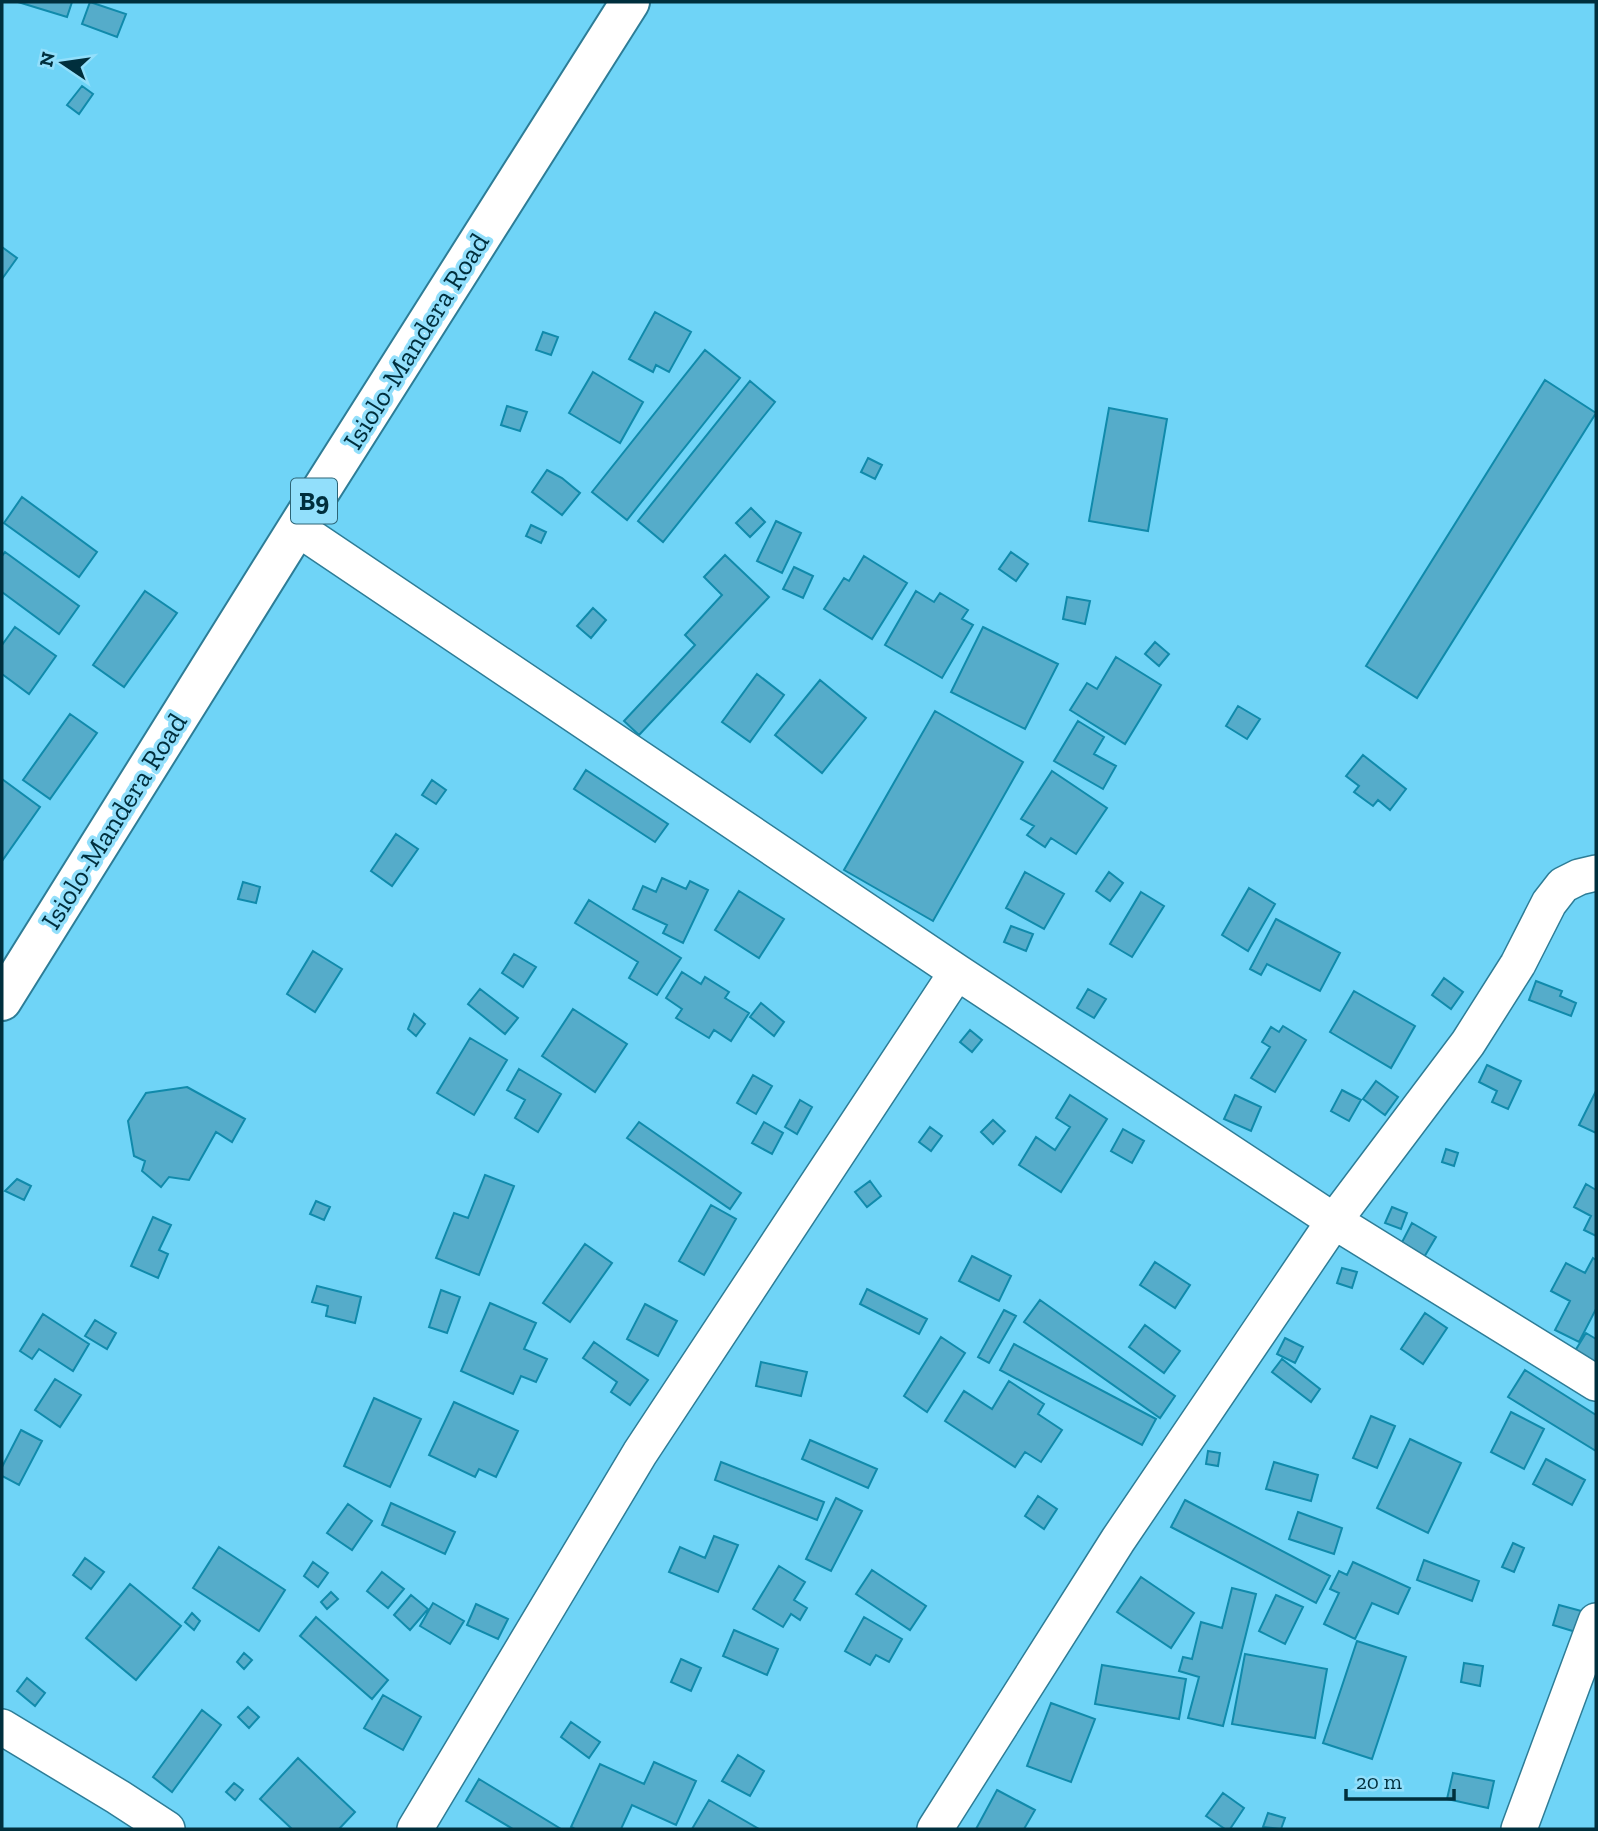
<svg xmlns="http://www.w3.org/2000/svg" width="1598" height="1831" font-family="'Zilla Slab',serif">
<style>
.building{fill:#55acca;stroke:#108aab;stroke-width:2}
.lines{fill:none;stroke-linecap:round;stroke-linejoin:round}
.minor-casing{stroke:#2d7d97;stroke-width:38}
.trunk-casing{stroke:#2d7d97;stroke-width:42}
.minor{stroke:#fff;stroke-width:35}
.trunk{stroke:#fff;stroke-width:38}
.labels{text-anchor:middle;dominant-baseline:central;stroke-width:7;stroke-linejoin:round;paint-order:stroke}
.shield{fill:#92dffb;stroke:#2c6476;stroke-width:2}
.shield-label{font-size:26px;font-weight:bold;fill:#002f3d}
.street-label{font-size:28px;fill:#002f3d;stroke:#92dffb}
</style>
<rect width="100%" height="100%" fill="#6fd4f7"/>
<path class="building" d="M18,2H72L67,17Z
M90,2L126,14L117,37L82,24Z
M82,86L93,94L79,114L67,105Z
M2,247L17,258L2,279Z
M655,312L691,332L669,372L656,365L653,372L629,359Z
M543,332L558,337L551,355L536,350Z
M705,350L740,378L627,520L592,492Z
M593,372L643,402L620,443L569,413Z
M1545,380L1596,413L1417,698L1366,666Z
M750,381L775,402L663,542L638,521Z
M507,406L527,412L520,431L501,425Z
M1109,408L1167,419L1148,531L1089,521Z
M868,458L882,465L875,479L861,472Z
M547,470L562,478L580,493L562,515L532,492Z
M22,497L97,552L79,577L4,523Z
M751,508L765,522L750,537L736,523Z
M776,521L801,533L782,573L757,561Z
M531,525L546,532L541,543L526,536Z
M5,552L79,606L59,634L2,592V556Z
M1011,552L1028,564L1016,581L999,569Z
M725,555L769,597L639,735L624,721L695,645L685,635L722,595L704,577Z
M864,556L907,583L872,639L824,609L844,578L849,581Z
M794,567L813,576L803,598L783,589Z
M145,591L177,613L124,687L93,665Z
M916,591L934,602L940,593L968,610L962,619L973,625L942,678L885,645Z
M1067,597L1090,601L1085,624L1063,619Z
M593,608L606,620L591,638L577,626Z
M15,627L56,656L29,694L2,674V645Z
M983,627L1058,664L1025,729L951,692Z
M1155,642L1169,654L1159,666L1145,654Z
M1116,657L1161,685L1125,744L1070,710L1087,683L1097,689Z
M757,674L784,695L750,742L722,722Z
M820,680L866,718L822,773L775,735Z
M1238,706L1260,719L1247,739L1226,726Z
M935,711L1023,762L933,921L844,870Z
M70,714L97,733L50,799L23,780Z
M1078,721L1104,737L1094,754L1116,766L1103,789L1054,761Z
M1363,755L1406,789L1390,810L1378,800L1373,806L1354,792L1359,786L1346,776Z
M586,770L668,824L655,842L574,789Z
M1052,771L1107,808L1076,854L1051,838L1045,847L1027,835L1034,826L1021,819Z
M2,779L40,807L2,861Z
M432,780L446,790L436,804L422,795Z
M396,834L418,849L392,886L371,871Z
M1025,872L1064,894L1044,929L1006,908Z
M1109,872L1123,883L1110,901L1096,891Z
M662,878L686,889L690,881L708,890L683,943L663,933L667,925L633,909L643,886L656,892Z
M243,882L260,887L256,903L238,899Z
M1249,888L1275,904L1248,951L1222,935Z
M739,891L784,919L759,958L715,930Z
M1141,892L1164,906L1132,957L1110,944Z
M589,900L681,958L657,995L629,978L638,962L575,923Z
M1276,919L1340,953L1320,991L1267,964L1261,975L1250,969Z
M1011,926L1033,934L1026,951L1004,942Z
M313,951L342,969L315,1012L287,994Z
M514,954L536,967L523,987L502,973Z
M682,972L701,984L705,977L729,992L725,998L749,1013L731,1041L714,1030L709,1038L676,1018L682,1009L666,998Z
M1444,978L1463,992L1451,1009L1432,995Z
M1536,981L1562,991L1560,996L1576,1003L1571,1016L1529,1000Z
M480,989L518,1018L505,1034L468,1004Z
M1088,989L1106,999L1094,1018L1077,1008Z
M1354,991L1415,1026L1391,1068L1330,1032Z
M761,1003L784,1022L774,1036L750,1017Z
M573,1009L627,1044L595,1092L542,1056Z
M414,1014L425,1024L416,1036L408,1029Z
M1283,1026L1306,1040L1275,1092L1251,1078L1270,1047L1262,1042L1271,1027L1279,1032Z
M970,1030L982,1040L972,1052L960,1042Z
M470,1038L507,1060L474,1115L437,1093Z
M1487,1065L1521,1081L1508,1109L1492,1102L1497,1091L1479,1082Z
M519,1069L561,1094L538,1132L515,1118L525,1100L507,1090Z
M753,1075L772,1086L756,1114L737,1103Z
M1376,1081L1398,1097L1385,1115L1363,1099Z
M187,1087L245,1119L232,1142L216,1132L189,1180L169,1177L161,1187L142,1171L145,1161L134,1156L128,1121L146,1093Z
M1342,1090L1361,1100L1349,1121L1331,1111Z
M1596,1091V1133L1579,1125Z
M1070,1095L1107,1119L1061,1192L1019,1165L1036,1137L1055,1150L1070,1127L1056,1118Z
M1235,1095L1261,1107L1251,1131L1224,1119Z
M800,1100L812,1107L797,1134L785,1127Z
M993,1120L1005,1131L993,1144L981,1132Z
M639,1122L741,1193L730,1209L627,1138Z
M764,1122L783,1133L772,1154L752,1143Z
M930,1127L942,1136L931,1151L919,1142Z
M1123,1129L1144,1141L1132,1163L1111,1151Z
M1446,1149L1458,1153L1454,1166L1442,1162Z
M485,1175L514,1186L479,1275L436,1258L454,1213L468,1218Z
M17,1179L31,1186L24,1200L5,1191Z
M870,1181L881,1196L867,1207L855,1192Z
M1586,1184L1596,1190V1236L1584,1230L1591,1216L1574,1207Z
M316,1201L330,1207L324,1220L310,1214Z
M711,1205L736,1219L704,1275L679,1261Z
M1392,1207L1407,1213L1401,1229L1385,1223Z
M153,1217L171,1225L159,1250L168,1254L158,1278L131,1266Z
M1412,1223L1436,1237L1423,1259L1400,1246Z
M585,1244L612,1263L570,1322L543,1303Z
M972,1256L1011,1276L999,1301L959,1281Z
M1593,1258L1596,1260V1309L1579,1342L1555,1330L1570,1301L1551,1291L1566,1263L1585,1273Z
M1155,1262L1190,1285L1175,1308L1140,1285Z
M1342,1268L1357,1272L1352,1288L1337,1283Z
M317,1286L361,1297L355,1323L326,1316L328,1306L312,1302Z
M867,1289L927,1319L919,1334L860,1304Z
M441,1290L460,1297L447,1333L429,1327Z
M1040,1300L1175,1396L1160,1418L1024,1322Z
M490,1303L536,1323L524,1349L547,1359L536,1382L521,1376L513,1394L461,1371Z
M645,1304L677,1321L658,1356L627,1339Z
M1004,1310L1016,1316L989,1363L978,1357Z
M1425,1313L1447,1328L1423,1364L1401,1349Z
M43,1314L89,1344L73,1371L39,1349L32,1359L20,1351Z
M95,1320L116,1333L107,1349L85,1336Z
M1145,1325L1180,1351L1164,1373L1129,1347Z
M1586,1333L1596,1339V1364L1575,1351Z
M941,1337L965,1353L927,1412L904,1396Z
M1285,1338L1303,1347L1295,1363L1277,1354Z
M594,1342L648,1380L630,1405L611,1392L617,1382L583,1358Z
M1014,1344L1156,1419L1142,1445L1000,1370Z
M1282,1359L1320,1389L1311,1402L1272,1372Z
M761,1362L807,1372L801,1396L756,1386Z
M1525,1370L1596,1415V1451L1508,1397Z
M55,1379L81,1395L60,1427L35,1410Z
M1009,1381L1044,1404L1038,1414L1062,1430L1041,1462L1025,1452L1015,1467L945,1421L964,1391L992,1409Z
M374,1398L421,1419L390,1487L344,1466Z
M454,1402L518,1431L496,1477L479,1469L475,1477L429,1455Z
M1511,1412L1544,1429L1524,1469L1491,1452Z
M1371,1416L1395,1426L1377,1468L1353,1458Z
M21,1430L42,1441L19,1485L2,1476V1467Z
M1410,1439L1461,1463L1428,1533L1377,1508Z
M810,1440L877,1469L868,1488L802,1459Z
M1208,1451L1220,1453L1218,1466L1206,1464Z
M1546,1459L1585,1480L1572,1505L1533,1484Z
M721,1462L824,1502L817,1520L715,1480Z
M1274,1462L1318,1475L1311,1501L1266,1489Z
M1038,1496L1057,1509L1044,1529L1025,1516Z
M836,1498L862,1511L831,1571L806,1559Z
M1185,1500L1330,1576L1316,1603L1171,1527Z
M391,1503L455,1532L445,1554L382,1525Z
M348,1504L372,1521L352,1550L327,1533Z
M1298,1512L1342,1528L1334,1554L1289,1539Z
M714,1536L738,1545L718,1592L669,1572L680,1547L705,1558Z
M1513,1543L1524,1548L1514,1572L1502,1567Z
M219,1547L285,1590L259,1631L193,1588Z
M85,1558L104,1572L91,1589L73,1575Z
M1424,1560L1479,1581L1472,1601L1417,1580Z
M313,1562L328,1573L318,1587L304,1576Z
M1353,1562L1410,1588L1398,1614L1372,1603L1355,1639L1324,1624L1339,1593L1330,1589L1339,1571L1347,1575Z
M779,1566L805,1582L794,1600L807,1608L800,1620L791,1614L783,1627L753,1609Z
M872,1570L926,1606L910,1630L856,1594Z
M382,1572L404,1589L388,1608L367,1591Z
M1141,1577L1194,1613L1171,1648L1117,1612Z
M130,1584L181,1626L136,1680L86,1638Z
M1232,1588L1256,1594L1223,1726L1188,1718L1199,1677L1179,1671L1183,1657L1192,1659L1201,1622L1222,1628Z
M331,1592L338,1599L327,1609L321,1602Z
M411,1595L428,1609L410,1630L394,1615Z
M1276,1595L1303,1607L1285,1644L1259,1631Z
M433,1603L464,1621L450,1644L420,1626Z
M476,1604L508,1619L498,1639L467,1625Z
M1559,1605L1585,1612L1579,1633L1553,1625Z
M192,1613L200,1621L194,1630L185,1622Z
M316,1617L388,1680L372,1699L300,1636Z
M864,1617L902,1639L889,1662L876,1655L870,1665L845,1651Z
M734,1630L778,1649L767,1675L723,1656Z
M1357,1641L1406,1657L1372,1759L1323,1743Z
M244,1653L252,1660L244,1669L237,1662Z
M1245,1654L1327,1669L1315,1738L1232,1724Z
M681,1659L701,1668L691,1691L671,1682Z
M1464,1663L1483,1666L1480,1686L1461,1682Z
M1102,1665L1186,1679L1179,1719L1095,1704Z
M27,1678L45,1693L35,1706L17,1691Z
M383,1695L421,1717L403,1750L364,1728Z
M1051,1703L1095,1719L1071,1782L1027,1766Z
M248,1707L259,1717L249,1728L238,1717Z
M202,1710L221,1725L172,1792L153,1777Z
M571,1722L600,1742L589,1758L561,1737Z
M738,1755L764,1771L750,1796L722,1781Z
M298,1758L355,1812L339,1829H292L260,1799Z
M654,1762L696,1781L676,1825L632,1805L621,1829H575L571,1827L600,1764L644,1784Z
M1453,1773L1494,1781L1488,1808L1447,1799Z
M479,1779L561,1829H513L466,1801Z
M234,1783L243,1790L235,1800L226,1792Z
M997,1790L1035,1810L1024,1829H976Z
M1223,1793L1244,1808L1230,1829H1225L1206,1816Z
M709,1800L759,1829H692Z
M1268,1813L1285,1818L1281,1829L1263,1827Z"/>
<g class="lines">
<g class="minor-casing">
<path id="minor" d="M297,528L957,972L1334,1221L1596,1383
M2,1727L118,1797L167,1829
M415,1829L640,1453L957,972
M935,1829L1118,1540L1334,1221L1468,1043L1518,964L1549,903L1563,885L1579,877L1596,873
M1519,1829L1596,1621"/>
</g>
<g class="trunk-casing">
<path id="trunk" d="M2,1001L297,528L630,2"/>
</g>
<use href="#minor" class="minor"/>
<use href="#trunk" class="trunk"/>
</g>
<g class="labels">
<rect class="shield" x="291" y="478.5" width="46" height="45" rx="5"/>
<g class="shield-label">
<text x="314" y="501">B9</text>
</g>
<g class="street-label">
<text transform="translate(416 341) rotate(-58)">Isiolo-Mandera Road</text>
<text transform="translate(114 821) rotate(-58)">Isiolo-Mandera Road</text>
</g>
</g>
<rect width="1598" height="1831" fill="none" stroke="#002f3d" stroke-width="7"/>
<g transform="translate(63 63) rotate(283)" stroke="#92dffb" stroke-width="5" paint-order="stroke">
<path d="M0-5L12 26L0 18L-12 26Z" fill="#002f3d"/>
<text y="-10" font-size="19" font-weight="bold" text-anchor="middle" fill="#002f3d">N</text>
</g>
<path d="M1346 1789v10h108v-10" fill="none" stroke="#002f3d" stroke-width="3.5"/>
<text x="1356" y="1789" font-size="21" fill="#002f3d" stroke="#92dffb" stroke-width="5" paint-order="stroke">20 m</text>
</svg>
